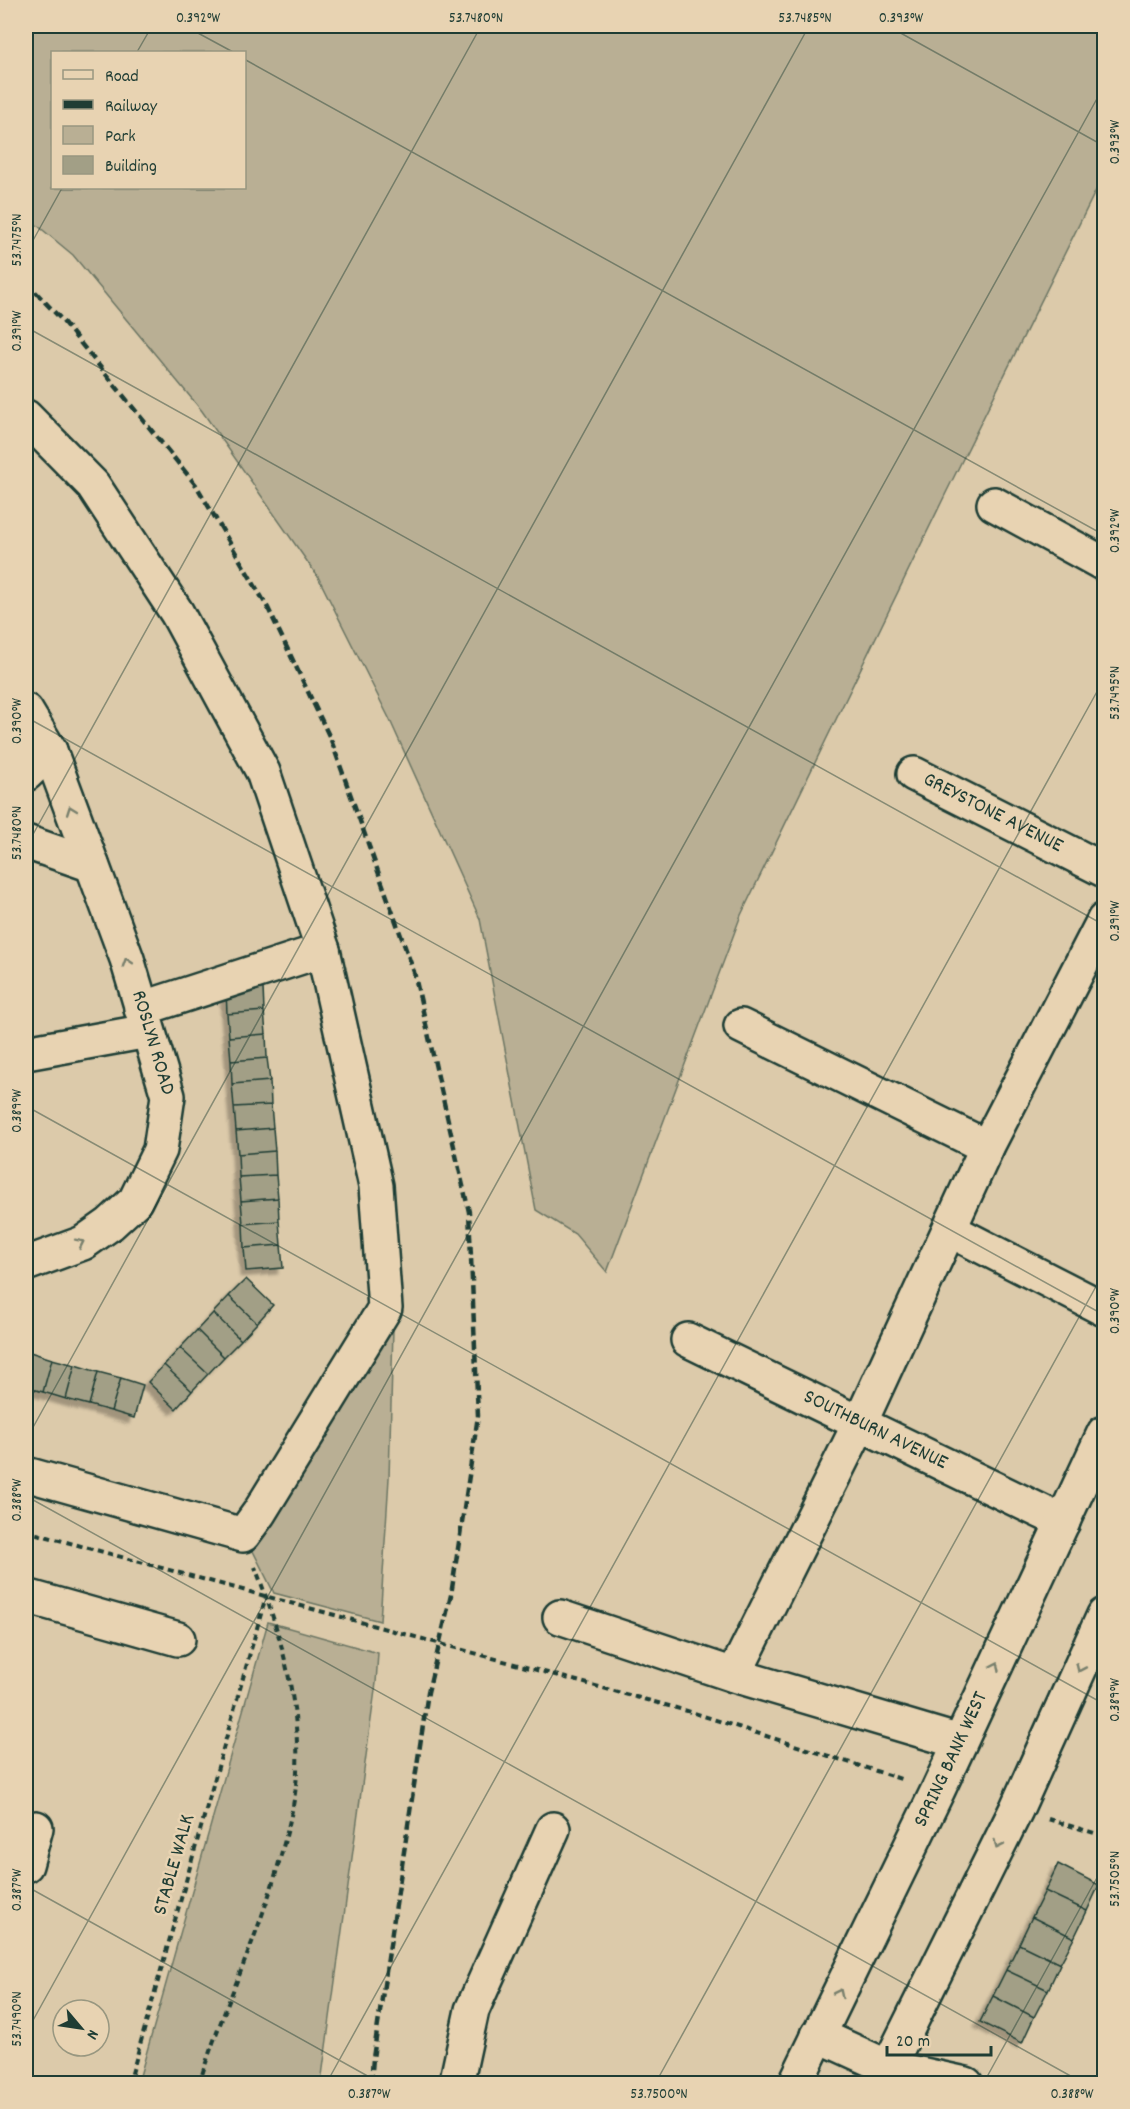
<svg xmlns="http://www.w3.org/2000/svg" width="1130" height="2109" font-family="Dekko,sans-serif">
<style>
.green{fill:#b9af94;stroke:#6c7664;stroke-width:1.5;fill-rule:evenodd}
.building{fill:#a29f86;stroke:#1f3d34;stroke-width:1.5;filter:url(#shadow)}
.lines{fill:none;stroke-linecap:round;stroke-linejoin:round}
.minor-casing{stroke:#1f3d34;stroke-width:38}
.path{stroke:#1f3d34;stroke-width:4;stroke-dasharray:6 4.5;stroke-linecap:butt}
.minor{stroke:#e8d3b2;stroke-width:33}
.rail{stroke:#1f3d34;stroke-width:4.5;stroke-dasharray:9 4.5;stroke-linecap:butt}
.oneway{stroke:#79806d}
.ticks{fill:none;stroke:#1f3d34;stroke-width:1.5;stroke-opacity:0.45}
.labels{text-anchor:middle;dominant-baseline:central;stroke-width:5;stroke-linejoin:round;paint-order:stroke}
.street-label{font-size:21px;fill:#1f3d34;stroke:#e8d3b2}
.neatline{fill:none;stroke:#1f3d34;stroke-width:2}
.ticks-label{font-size:15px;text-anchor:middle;fill:#1f3d34}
</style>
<defs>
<filter id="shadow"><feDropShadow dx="-5.5" dy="5.5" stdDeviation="1.5" flood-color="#0004"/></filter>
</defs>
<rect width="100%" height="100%" fill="#dccaaa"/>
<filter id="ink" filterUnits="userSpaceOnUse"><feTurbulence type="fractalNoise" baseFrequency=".0167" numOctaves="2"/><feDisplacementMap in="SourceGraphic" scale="12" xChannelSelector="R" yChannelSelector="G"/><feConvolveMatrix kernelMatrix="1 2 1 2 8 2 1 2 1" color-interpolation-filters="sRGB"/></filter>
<g filter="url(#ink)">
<path class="green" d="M26,26H1104V174L945,495L741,915L607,1272L575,1234L536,1210L480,919L389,718L318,577L202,411L73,255L26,216ZM52,52H244V188H52Z
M393,1329L389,1478L380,1621L274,1593L252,1549Z
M268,1622L378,1653L376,1683L321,2083H138Z"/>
<path class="building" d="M263,988L264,1011L227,1014L226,991Z
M264,1011L266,1034L229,1037L227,1014Z
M266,1034L267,1058L231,1061L229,1037Z
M267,1058L270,1081L232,1084L231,1061Z
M270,1081L271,1105L234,1107L232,1084Z
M271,1105L273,1128L236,1131L234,1107Z
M273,1128L275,1151L238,1154L236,1131Z
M275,1151L276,1175L239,1177L238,1154Z
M276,1175L278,1198L241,1201L239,1177Z
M278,1198L279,1221L243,1224L241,1201Z
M279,1221L281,1245L244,1248L243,1224Z
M281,1245L283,1268L246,1271L244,1248Z
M246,1279L273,1305L257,1323L229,1296Z
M229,1296L257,1323L241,1340L213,1313Z
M213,1313L241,1340L224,1357L197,1330Z
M197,1330L224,1357L208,1374L180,1348Z
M180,1348L208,1374L192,1391L164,1365Z
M30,1352L52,1359L43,1392L26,1387V1368Z
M52,1359L75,1365L66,1399L43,1392Z
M75,1365L98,1372L89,1405L66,1399Z
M164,1365L192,1391L176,1409L148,1382Z
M98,1372L121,1378L111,1411L89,1405Z
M121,1378L143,1385L134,1418L111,1411Z
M1058,1864L1099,1885L1087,1911L1045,1891Z
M1045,1891L1087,1911L1074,1938L1032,1917Z
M1032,1917L1074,1938L1060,1964L1019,1944Z
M1019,1944L1060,1964L1048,1990L1006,1970Z
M1006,1970L1048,1990L1034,2017L993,1996Z
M993,1996L1034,2017L1022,2043L980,2022Z"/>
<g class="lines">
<g class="minor-casing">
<g id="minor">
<path d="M26,417L93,485L177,613L263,772L323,950L376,1186L385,1308L259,1513L243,1535L26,1474"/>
<path d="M994,504L1104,564"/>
<path id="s1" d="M26,711L50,751L127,959L168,1096L160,1150L135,1201L110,1224L83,1243L26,1264"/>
<path d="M26,774L50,751"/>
<path id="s2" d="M914,774L1104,870"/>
<path d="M26,842L92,865"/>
<path d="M141,1009L323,950"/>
<path d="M741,1026L987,1147"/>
<path d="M26,1053L148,1031"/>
<path d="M950,1230L1104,1309"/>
<path id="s3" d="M688,1340L1063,1522"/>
<path d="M26,1596L178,1639"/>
<path d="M560,1617L734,1675"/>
<path d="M960,1742L734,1675L860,1423L987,1147L1104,920"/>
<path d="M26,1865L36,1828"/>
<path d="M818,2035L888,2067L966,2084"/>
<path d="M456,2084L472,2010L553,1829"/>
<path id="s4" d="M795,2084L938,1790L1104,1433"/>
<path d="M880,2084L1016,1810L1104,1615"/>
</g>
</g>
<path class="path" d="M26,1531L691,1712L904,1780
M1048,1819L1104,1836
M129,2084L266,1596
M199,2084C224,2004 263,1928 283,1847C290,1822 296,1797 297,1771C300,1701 280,1631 255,1567"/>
<use href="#minor" class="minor"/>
<path class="rail" d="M26,282L61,319L196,485L268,608L331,740L414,972L469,1212L478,1416L451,1595L428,1692L373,2058L371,2084"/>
</g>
<defs><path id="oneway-chevron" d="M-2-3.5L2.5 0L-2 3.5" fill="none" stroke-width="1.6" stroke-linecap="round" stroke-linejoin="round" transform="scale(1.5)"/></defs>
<g class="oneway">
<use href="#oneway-chevron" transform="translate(71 810) rotate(-110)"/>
<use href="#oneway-chevron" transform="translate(127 962) rotate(-108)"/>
<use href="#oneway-chevron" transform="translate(80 1243) rotate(-26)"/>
<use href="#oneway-chevron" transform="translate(996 1666) rotate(-65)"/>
<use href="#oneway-chevron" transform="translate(1080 1668) rotate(114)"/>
<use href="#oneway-chevron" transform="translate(998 1845) rotate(116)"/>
<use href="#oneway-chevron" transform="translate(839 1993) rotate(-64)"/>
</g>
</g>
<path class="ticks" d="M185,26L233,52M888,26L1104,146M137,52L152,26M244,59L1104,535M26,253L62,188M26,327L1104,925M26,717L1104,1315M26,847L481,26M26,1106L1104,1704M26,1440L809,26M26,1496L1085,2084M26,1886L382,2084M26,2033L1104,86M326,2084L1104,679M655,2084L1104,1272M983,2084L1104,1865"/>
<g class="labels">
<g class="street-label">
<text stroke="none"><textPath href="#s2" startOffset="88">GREYSTONE AVENUE</textPath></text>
<text stroke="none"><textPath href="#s1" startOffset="356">ROSLYN ROAD</textPath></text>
<text stroke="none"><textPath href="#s3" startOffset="208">SOUTHBURN AVENUE</textPath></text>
<text stroke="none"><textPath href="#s4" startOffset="360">SPRING BANK WEST</textPath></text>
<text transform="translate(175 1865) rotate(-74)">STABLE WALK</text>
</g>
</g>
<rect width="1130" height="2109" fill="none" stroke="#e8d3b2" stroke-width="66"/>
<rect x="51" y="51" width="195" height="138" fill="#e8d3b2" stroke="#989780" stroke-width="1.5"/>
<rect x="63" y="70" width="30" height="9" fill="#e8d3b2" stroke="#989780" stroke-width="1.5"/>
<text x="105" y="81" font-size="18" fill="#1f3d34">Road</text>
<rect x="63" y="100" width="30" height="9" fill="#1f3d34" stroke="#989780" stroke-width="1.5"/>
<text x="105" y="111" font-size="18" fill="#1f3d34">Railway</text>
<rect x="63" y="126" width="30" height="18" fill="#b9af94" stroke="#989780" stroke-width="1.5"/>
<text x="105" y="141" font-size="18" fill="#1f3d34">Park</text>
<rect x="63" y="156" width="30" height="18" fill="#a29f86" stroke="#989780" stroke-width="1.5"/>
<text x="105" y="171" font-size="18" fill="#1f3d34">Building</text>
<g transform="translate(81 2028) rotate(119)"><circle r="28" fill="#e8d3b2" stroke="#989780" stroke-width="1.5"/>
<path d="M0-4.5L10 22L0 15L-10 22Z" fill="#1f3d34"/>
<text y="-9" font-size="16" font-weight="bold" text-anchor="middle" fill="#1f3d34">N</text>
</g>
<path d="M887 2046v9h104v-9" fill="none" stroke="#1f3d34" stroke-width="3"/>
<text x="896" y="2046" font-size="18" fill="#1f3d34" stroke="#e8d3b2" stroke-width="4.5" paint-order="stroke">20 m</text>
<rect x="33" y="33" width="1064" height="2043" class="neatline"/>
<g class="ticks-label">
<text x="198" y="22">0.392°W</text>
<text x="476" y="22">53.7480°N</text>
<text x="805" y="22">53.7485°N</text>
<text x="901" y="22">0.393°W</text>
<text transform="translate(1114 142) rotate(-90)" y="5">0.393°W</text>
<text transform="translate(16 240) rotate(-90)" y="5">53.7475°N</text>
<text transform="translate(16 331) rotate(-90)" y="5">0.391°W</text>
<text transform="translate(1114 531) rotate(-90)" y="5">0.392°W</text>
<text transform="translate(1114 693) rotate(-90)" y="5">53.7495°N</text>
<text transform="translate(16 721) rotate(-90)" y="5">0.390°W</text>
<text transform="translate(16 833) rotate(-90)" y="5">53.7480°N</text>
<text transform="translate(1114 921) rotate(-90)" y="5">0.391°W</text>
<text transform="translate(16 1111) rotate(-90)" y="5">0.389°W</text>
<text transform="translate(1114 1311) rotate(-90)" y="5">0.390°W</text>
<text transform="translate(16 1500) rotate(-90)" y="5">0.388°W</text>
<text transform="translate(1114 1700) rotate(-90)" y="5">0.389°W</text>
<text transform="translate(1114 1879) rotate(-90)" y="5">53.7505°N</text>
<text transform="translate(16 1890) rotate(-90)" y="5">0.387°W</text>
<text transform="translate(16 2019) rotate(-90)" y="5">53.7490°N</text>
<text x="369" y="2098">0.387°W</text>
<text x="659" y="2098">53.7500°N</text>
<text x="1072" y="2098">0.388°W</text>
</g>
</svg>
